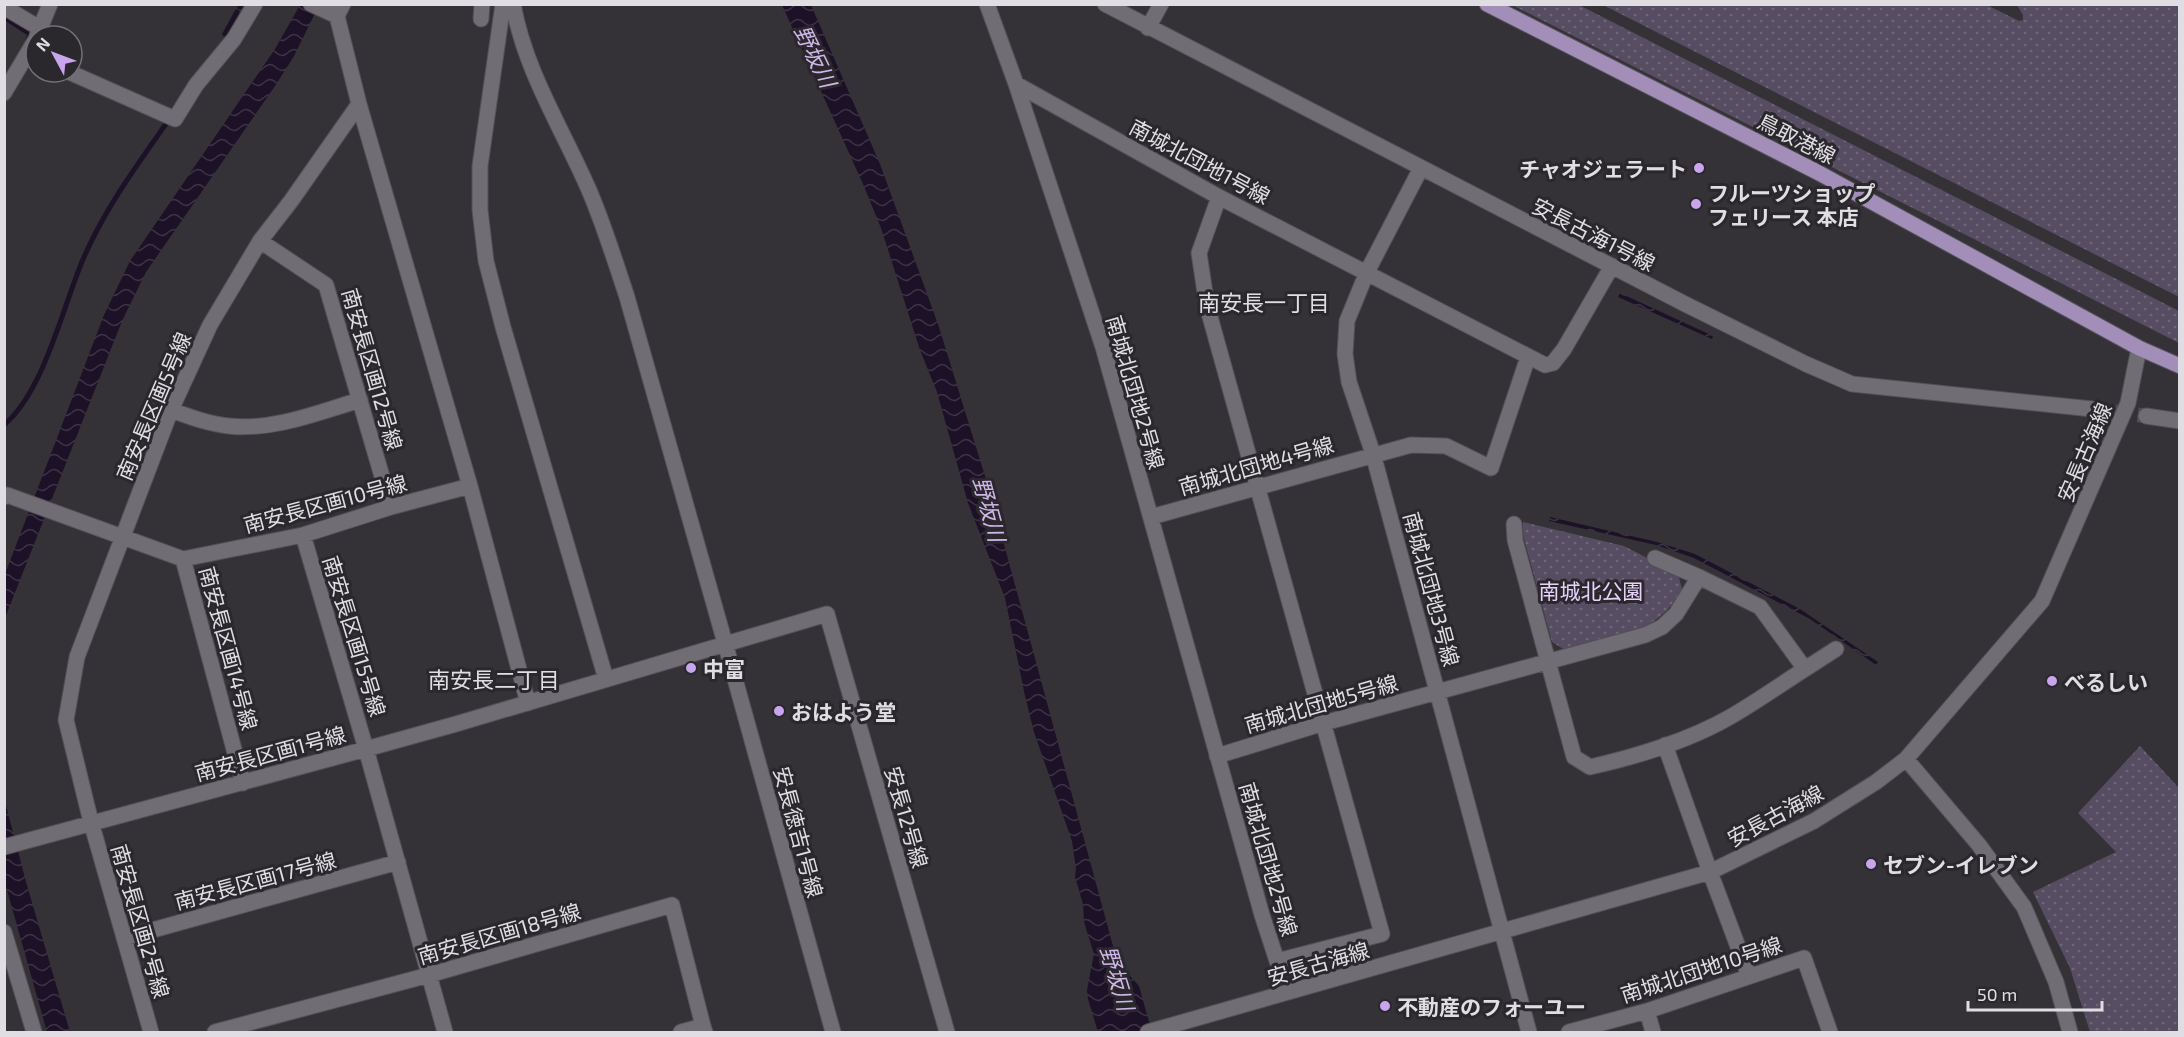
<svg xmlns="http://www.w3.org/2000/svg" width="2184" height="1037" font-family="'Exo 2','Noto Sans JP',sans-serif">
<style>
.green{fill:url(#green-dots)}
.water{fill:url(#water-waves)}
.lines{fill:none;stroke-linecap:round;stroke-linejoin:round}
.stream{stroke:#1c1126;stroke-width:5}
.minor-tunnel{stroke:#4e4b51;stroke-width:15;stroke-dasharray:15 8;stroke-linecap:butt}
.minor-casing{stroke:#535056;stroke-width:17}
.major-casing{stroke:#535056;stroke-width:17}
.minor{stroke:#706d74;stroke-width:15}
.major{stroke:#a38eb9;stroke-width:15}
.poi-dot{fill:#c9a5ee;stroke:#2a272d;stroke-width:2}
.labels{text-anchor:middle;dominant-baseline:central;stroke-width:6;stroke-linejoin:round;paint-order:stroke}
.street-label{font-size:21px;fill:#e0dee3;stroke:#2a272d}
.poi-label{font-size:21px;font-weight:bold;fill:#e0dee3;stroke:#2a272d;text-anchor:start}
.park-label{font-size:21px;fill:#e6d2fb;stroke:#2a272d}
.water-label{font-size:22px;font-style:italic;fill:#ceb6e8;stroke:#2a272d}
.neighbourhood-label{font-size:22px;fill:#e0dee3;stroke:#2a272d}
</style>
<defs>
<pattern id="green-dots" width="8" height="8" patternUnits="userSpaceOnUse" patternTransform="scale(1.5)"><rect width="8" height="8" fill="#574d62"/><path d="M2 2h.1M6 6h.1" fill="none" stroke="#6f6678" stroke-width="1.8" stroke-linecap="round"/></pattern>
<pattern id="water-waves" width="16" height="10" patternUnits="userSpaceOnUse" patternTransform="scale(1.5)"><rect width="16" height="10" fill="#1c1126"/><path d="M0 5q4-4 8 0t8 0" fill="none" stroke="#3d3345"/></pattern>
</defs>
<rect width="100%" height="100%" fill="#343137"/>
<path class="green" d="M1985,4L2019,21L2023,20V15L2017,5H2179V297L1603,5Z
M1512,5H1579L2179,311V343Z
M1523,522L1624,546L1678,574L1682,589C1659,635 1609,638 1565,650L1552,642L1523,535Z
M2140,746L2179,788V1032H2090L2070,968L2033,892L2116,852L2078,813Z"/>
<path class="water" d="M300,5H319L294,56L275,86L146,272L122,321L5,618V574L104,315L130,261L275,49Z
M782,5H811L880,164L939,327L989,489L1113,946L1123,968L1139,986L1152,1032H1098L1088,999L1087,990L1094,954L1084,922L1083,904L1075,877L1076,869L1072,841L1034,732L1025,696L1005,598L968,503L937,392L920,350L881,228L863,184Z
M1620,293L1713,336L1712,339L1618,297Z
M1550,517L1657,542L1695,554L1800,609L1878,662L1876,665L1810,619L1694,558L1656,545L1549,521Z
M4,798L26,882L70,1032H47L5,883Z"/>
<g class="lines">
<path class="stream" d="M240,7L241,4
M4,17L30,34L28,40
M225,34L237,12
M4,425C45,390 63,305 84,257C106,207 137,165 168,121"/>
<path class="minor-tunnel" d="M2092,409L2146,416"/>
<g class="minor-casing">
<path id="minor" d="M311,4L337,16
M343,4L337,16L359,104
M503,4L480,166V210L486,261L503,327L606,679
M513,4C525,71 562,128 589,190C604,225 615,261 627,297L725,643L833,1032
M987,4L1016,84L1103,347L1262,915L1277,961L1382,934L1207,306L1199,253L1219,197
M1105,4L1685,304L1806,364L1852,384L2092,409
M4,7L41,29
M481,19L482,4
M1148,28L1161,4
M37,36L50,4
M69,72L175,119L196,85L234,39L255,4
M1016,84L1219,197L1545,365L1553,363L1564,349L1612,266
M4,93L36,39
M1421,168L1367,272L1347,321L1345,354L1349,382L1373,454L1529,1032
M260,241L326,285L391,507
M171,410C190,417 209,424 229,426C273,431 319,412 360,400
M2146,416L2180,421
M4,497L7,495L183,559L303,535L391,507L470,486
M1151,517L1411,445L1446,446L1491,468L1528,357
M303,535L366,749L456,724L827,614L947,1032
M1655,558L1699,577
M183,559L243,783
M1805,669L1836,649
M1665,745L1710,872L1749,976
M1217,756L1324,723L1645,635L1662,627L1676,614L1699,577L1760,607L1805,669C1780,685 1756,702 1730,717C1690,740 1635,757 1590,767L1574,757L1515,540L1514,524
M1906,759L1979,845L2024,907L2056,982L2070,1032
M4,847L366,749L445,1032
M4,932L34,1032
M124,938L398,862
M1647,1011L1653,1032
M151,1032L91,822L66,720L77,657L171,410L210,325L260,241L291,201L359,104L470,486L528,703
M215,1032L429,975L672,905L703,1026
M681,1032L703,1026L705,1032
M1148,1032L1710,872L1814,821L1876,782L1906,759L2042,601L2128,403L2139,348
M1569,1032L1647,1011L1804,958L1830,1032"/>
</g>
<g class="major-casing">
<path id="major" d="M1487,4L1819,173L2139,348L2180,366"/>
</g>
<use href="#minor" class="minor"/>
<use href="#major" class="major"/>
</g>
<g class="poi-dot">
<circle cx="1699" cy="168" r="6"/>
<circle cx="1696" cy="204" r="6"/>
<circle cx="691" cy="668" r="6"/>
<circle cx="2052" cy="681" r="6"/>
<circle cx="779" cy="711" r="6"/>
<circle cx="1871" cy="864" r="6"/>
<circle cx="1385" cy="1006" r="6"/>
</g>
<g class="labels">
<g class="street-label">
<text transform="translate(1797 138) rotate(27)">鳥取港線</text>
<text transform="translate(1200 161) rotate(28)">南城北団地1号線</text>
<text transform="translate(1594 234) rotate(27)">安長古海1号線</text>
<text transform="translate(373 369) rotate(74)">南安長区画12号線</text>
<text transform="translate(1136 392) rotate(74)">南城北団地2号線</text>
<text transform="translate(153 406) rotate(-67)">南安長区画5号線</text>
<text transform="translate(2084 452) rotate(-67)">安長古海線</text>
<text transform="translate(1256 465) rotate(-16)">南城北団地4号線</text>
<text transform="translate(325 503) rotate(-15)">南安長区画10号線</text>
<text transform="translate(1432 589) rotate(75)">南城北団地3号線</text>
<text transform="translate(355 636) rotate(73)">南安長区画15号線</text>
<text transform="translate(229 648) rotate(75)">南安長区画14号線</text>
<text transform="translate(1321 703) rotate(-16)">南城北団地5号線</text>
<text transform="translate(270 753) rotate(-15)">南安長区画1号線</text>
<text transform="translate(1775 815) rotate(-28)">安長古海線</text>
<text transform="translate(907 817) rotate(74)">安長12号線</text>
<text transform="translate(799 832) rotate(75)">安長徳吉1号線</text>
<text transform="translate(1269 859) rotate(74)">南城北団地2号線</text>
<text transform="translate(255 880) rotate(-15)">南安長区画17号線</text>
<text transform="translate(141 921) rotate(74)">南安長区画2号線</text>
<text transform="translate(499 933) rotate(-16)">南安長区画18号線</text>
<text transform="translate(1318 963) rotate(-16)">安長古海線</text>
<text transform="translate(1701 969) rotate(-18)">南城北団地10号線</text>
</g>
<g class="poi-label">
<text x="1687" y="168" text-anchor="end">チャオジェラート</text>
<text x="1708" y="192">フルーツショップ<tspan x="1708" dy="24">フェリース 本店</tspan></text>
<text x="703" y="668">中富</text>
<text x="2064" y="681">べるしい</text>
<text x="791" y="711">おはよう堂</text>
<text x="1883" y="864">セブン-イレブン</text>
<text x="1397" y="1006">不動産のフォーユー</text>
</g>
<g class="park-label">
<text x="1591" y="590">南城北公園</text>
</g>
<g class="water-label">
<text transform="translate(816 56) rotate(64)">野坂川</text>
<text transform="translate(990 509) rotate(75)">野坂川</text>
<text transform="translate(1118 978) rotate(73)">野坂川</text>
</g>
<g class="neighbourhood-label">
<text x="1264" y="302">南安長一丁目</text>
<text x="494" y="679">南安長二丁目</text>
</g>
</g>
<rect width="2184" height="1037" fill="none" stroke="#e0dee3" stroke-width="12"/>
<g transform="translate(54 54) rotate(311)"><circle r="28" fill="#2a272d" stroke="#737076" stroke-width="1.5"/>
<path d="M0-4.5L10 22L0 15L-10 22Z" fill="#c9a5ee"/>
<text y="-9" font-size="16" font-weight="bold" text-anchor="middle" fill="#e0dee3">N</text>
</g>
<path d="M1968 1001v9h134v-9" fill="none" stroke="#e0dee3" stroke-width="3"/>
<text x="1977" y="1001" font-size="18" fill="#e0dee3" stroke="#2a272d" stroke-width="4.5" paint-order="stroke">50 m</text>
</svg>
